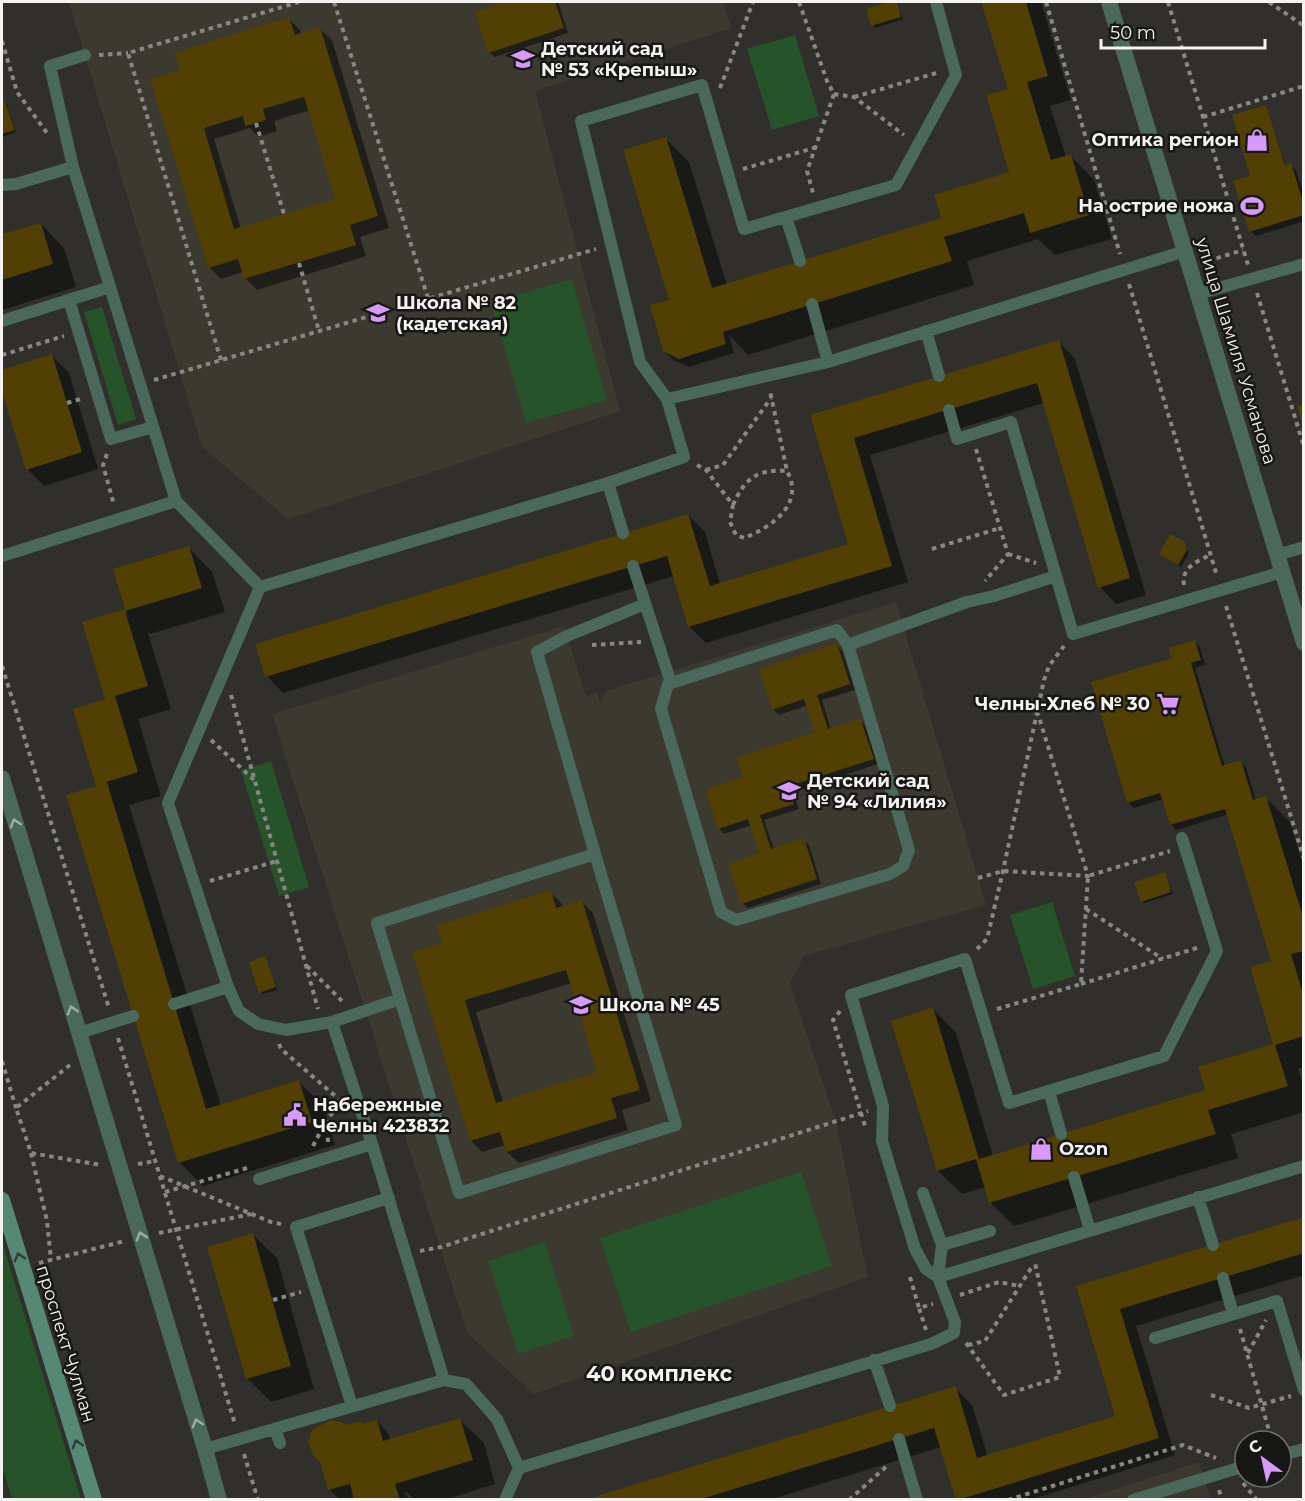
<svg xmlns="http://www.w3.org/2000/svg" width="1305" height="1501" font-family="Montserrat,sans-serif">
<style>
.built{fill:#3c3931}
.green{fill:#26532a}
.shadow{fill:#0007;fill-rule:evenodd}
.building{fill:#513f03;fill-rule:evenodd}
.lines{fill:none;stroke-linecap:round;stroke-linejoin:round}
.path{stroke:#888784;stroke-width:4;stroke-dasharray:4.5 4.5;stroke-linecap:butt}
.service{stroke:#4a695c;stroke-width:12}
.minor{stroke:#4a695c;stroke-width:16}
.secondary{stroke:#568975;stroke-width:16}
.oneway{stroke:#9faea6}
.oneway2{stroke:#2d3f37}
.labels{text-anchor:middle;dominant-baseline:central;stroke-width:5;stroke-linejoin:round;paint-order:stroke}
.poi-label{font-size:18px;font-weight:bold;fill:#f4f3f1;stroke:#171716;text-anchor:start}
.street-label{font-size:18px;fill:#f4f3f1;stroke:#171716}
.quarter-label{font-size:21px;font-weight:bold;fill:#f4f3f1;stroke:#171716}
</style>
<rect width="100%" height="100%" fill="#302f2c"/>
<path class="built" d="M69,2H723L732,28L535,91L620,411L288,519L202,447Z
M896,602L986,905L803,956L799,967L790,982L836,1122L868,1277L534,1394L467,1333L272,714L564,626L586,696L597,693L600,703L606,691Z
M1199,1462L1211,1499L1082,1500Z"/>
<path class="green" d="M795,35L819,116L772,130L747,49Z
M572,279L607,400L526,423L491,302Z
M102,307L136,419L118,425L84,312Z
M271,761L309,887L279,896L241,770Z
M1052,902L1075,976L1033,989L1010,915Z
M801,1172L832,1266L631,1332L600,1238Z
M2,1241L11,1271L81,1499H12L2,1466Z
M545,1242L574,1336L518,1354L488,1261Z"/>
<path class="shadow" d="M508,2H558L568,33L495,57L489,52Z
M896,2L903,19L875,28L868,10Z
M982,2H1041L1071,100L1050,106L1066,157L1071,156L1094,180L1112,239L1055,255L1038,239L967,261L974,285L748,355L729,335L734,353L689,367L673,360L664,351L671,301L665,138L689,162L727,285L943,219L1011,173L1010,90Z
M289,19L300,30L301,35L320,29L332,40L389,228L360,237L366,256L257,290L245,278L243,272L221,279L209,267L181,71ZM310,110L337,200L241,229L214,139L250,128L258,137L268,134L277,131L274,121Z
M2,101L6,103L16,132L2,137Z
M1266,107L1286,166L1290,165L1296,170L1304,196V221L1256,236L1250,231Z
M41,224L64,248L76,287L2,310V236Z
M1059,342L1075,359L1146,595L1116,604L1100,587L1044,403L870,455L908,582L706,643L689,626L674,576L283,693L267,676L688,515L705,532L720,584L850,545L811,416Z
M52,356L69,373L98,469L44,486L27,469L2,385V372Z
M1184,544L1189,553L1181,567L1163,556Z
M189,548L212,572L225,612L150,634L147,630L171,709L138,719L161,796L129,805L221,1106L299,1082L323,1106L335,1145L203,1186L179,1162L98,787L107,700L124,611L128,615L115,570Z
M1195,642L1200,647L1205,665L1195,668L1225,767L1240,762L1246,767L1256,801L1266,798L1290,822L1304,868V1067L1298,1069L1304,1088V1112L1231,1134L1238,1158L1014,1226L990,1202L986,1187L962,1194L938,1171L933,1009L956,1033L993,1156L1207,1091L1275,1045L1273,962L1229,814L1176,830L1171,824L1163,799L1134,808L1128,802L1174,659Z
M837,645L842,651L855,690L822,700L831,730L860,720L865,726L878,764L793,792L799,809L764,820L774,849L803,840L809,845L821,884L748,908L742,903L761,854L752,825L724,834L719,828L744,778L817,733L808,705L779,715L773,709Z
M1164,874L1173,894L1144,903L1142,901Z
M550,892L562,904L563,908L582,902L593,913L651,1101L622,1110L628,1130L519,1163L507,1152L505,1145L482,1152L471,1141L443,944ZM572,983L599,1073L503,1102L476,1012Z
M265,958L277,990L263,994L260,992Z
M1304,1219V1275L1136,1326L1175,1455L1029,1500H957L941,1447L769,1500H588L955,1388L972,1405L988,1457L1117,1417L1078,1287Z
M253,1235L277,1258L314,1389L271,1402L247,1378Z
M460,1420L484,1443L495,1484L444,1500H414L407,1492L404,1493L410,1500H356L355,1497L340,1500L329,1489L346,1427L361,1423L363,1425L377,1421L388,1433L391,1441Z"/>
<path class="building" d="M506,2H555L564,28L488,53L475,12Z
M889,2H897L901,17L871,26L866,9Z
M981,2H1026L1048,76L1027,82L1051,160L1071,154L1089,215L1030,233L1024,213L944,237L952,261L723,332L726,344L679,359L663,351L650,305L669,300L623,150L666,137L712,288L941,218L934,195L1009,172L986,95L1008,89Z
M289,17L295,35L320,27L378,216L350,225L356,245L244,279L238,259L208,268L150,79L180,70L174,53ZM304,97L335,199L234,229L204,128L243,116L245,126L256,123L266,120L263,109Z
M4,99L15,130L2,134V100Z
M1266,105L1285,165L1291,163L1304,205V215L1249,232L1233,181L1250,176L1232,115Z
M41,223L53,264L2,280V234Z
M1059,340L1130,578L1098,588L1037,383L854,438L892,566L688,627L667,556L265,677L255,644L688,514L710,586L848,544L810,415Z
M52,354L82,452L26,470L2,391V370Z
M1304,405V427H1303L1297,406Z
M1170,534L1185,542L1187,550L1178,565L1159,554Z
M189,546L202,588L125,611L148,686L115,696L138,772L107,782L206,1109L299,1080L312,1122L178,1163L66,795L96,786L73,709L105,699L82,622L125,609L113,569Z
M1195,640L1201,660L1191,663L1222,766L1241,760L1253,800L1266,796L1304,920V951L1291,954L1304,997V1036L1275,1045L1288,1086L1208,1110L1216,1134L989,1203L976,1159L937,1171L891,1021L933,1007L979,1159L1205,1090L1198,1067L1273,1044L1250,967L1271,961L1225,809L1170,825L1160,793L1127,803L1091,682L1172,658L1168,648Z
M837,643L850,684L817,695L828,729L860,718L874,759L789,786L794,804L760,815L771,849L804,838L817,879L741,904L728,864L759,853L748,819L718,829L705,790L743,777L736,758L815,732L804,699L772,710L759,669Z
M1165,872L1171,892L1141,902L1134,882Z
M551,890L556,908L582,900L640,1090L611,1098L617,1118L506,1152L500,1132L470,1141L412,952L442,943L436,926ZM566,970L597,1072L496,1103L465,1000Z
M265,956L276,987L259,993L249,962Z
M1304,1217V1253L1120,1309L1159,1438L958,1500H956L934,1428L698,1500H584L956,1386L977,1458L1115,1416L1076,1286Z
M253,1233L291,1366L246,1379L207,1247Z
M460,1418L473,1460L395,1484L400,1500H354L350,1484L328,1490L320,1462L313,1455L308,1441L313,1429L331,1420L341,1422L346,1425L361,1421L362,1424L377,1420L383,1441Z"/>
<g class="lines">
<path class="path" d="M334,2L428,298
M799,2L827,81L834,94L807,171L813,193
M1046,2L1120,254
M1168,2L1248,265
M1269,2L1304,26
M2,41L17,92L47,133
M99,55L128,53
M720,88L753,2
M834,94L854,97L904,135
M854,97L940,72
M1203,117L1304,86
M256,123L284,214
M743,169L814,148
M1208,261L1243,250
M299,263L319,331
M1129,284L1217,576
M1257,293L1304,447
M2,355L64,336
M221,360L128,53L299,2
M154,380L596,249
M67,403L84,398
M976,449L1008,554L985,581
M107,454L103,465L114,505
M697,465L706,470L733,505L730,522L736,535L744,538C772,527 805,504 787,471L770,391
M706,470L723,465L771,398
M733,505C745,478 757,469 787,471
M932,549L1000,528
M1008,554L1036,563
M1184,585C1181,567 1198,561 1210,555
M1226,606L1304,859
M592,645L641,642
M2,666L109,1008
M231,695L318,1009
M211,740L254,780
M978,878L1003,871L1088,876L1038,714
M210,881L277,861
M1086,909L1163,959
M977,949L987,939L1003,871L1044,680L1049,666L1064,646
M307,966L342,1001
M1081,984L1200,947
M997,1009L1081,984L1088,876L1170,851
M840,1011L833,1020L865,1126
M118,1038L235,1424
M279,1044L281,1049L341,1101L327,1120L328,1142
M2,1061L16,1108
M70,1065L16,1108L31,1153L101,1165
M313,1146L326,1121
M31,1153L47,1221L51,1260
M138,1164L155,1161
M160,1176L271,1222L281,1224
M165,1192L247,1168
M159,1233L251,1214
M420,1251L441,1247L868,1111
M39,1263L125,1241
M910,1277L919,1308
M960,1295L999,1282L1019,1286
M273,1300L301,1292
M1240,1329L1272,1441
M926,1330L919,1308L933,1304
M966,1343L1004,1395L1060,1377L1035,1263
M968,1345L985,1341L1033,1265
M1248,1353L1266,1320
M1211,1395L1249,1408L1291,1396
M244,1454L258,1500
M1243,1483L1257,1500
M1219,1490L1222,1500
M849,1500L889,1464
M1008,1500L1183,1445L1216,1458"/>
<path class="service" d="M73,167L50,66L85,55
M2,185L16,184L73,167L176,501L260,587
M786,217L800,261
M1198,294L1304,264
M69,300L111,439L153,427
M812,304L828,362
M2,321L110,287
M926,331L939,376
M667,399L640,362L581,121L702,85L744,229L896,185L956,75L936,2
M949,410L957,439L1011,422L1073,634L1282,572
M608,483L623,533
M1277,555L1304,547
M2,556L176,501
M633,566L671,683
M848,645L837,630L668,684L661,709L721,912L736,920L890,874L903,866L909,850L848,645L967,602L994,596L1056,576
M595,854L676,1125L459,1193L377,923L595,854L537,652L567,636L645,604
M174,1004L228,987
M332,1022L400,999
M79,1033L133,1016
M1049,1091L1061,1134
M1074,1177L1090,1230
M259,1179L372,1144
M923,1193L942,1245
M1198,1197L1213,1245
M990,1231L942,1245L938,1277L926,1269L915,1249L882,1141L883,1106L851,995L965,959L1009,1103L1164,1056L1217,951L1182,838
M1223,1278L1233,1314
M1155,1338L1277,1301L1304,1390
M874,1360L890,1406
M444,1380L372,1144L332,1022L286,1030L258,1024L239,1011L228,987L168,803L260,587L608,483L684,457L667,399L828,362L1185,251
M352,1406L296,1227L389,1198
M275,1429L280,1443
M899,1439L917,1500
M205,1449L444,1380L466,1384L497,1419L519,1468
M1281,1455L1304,1449
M505,1500L519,1468L931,1344L954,1333L955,1322L938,1277L1304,1166
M1133,1500L1245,1466"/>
<path class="minor" d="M1109,2L1304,643
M2,778L205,1449L219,1500"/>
<path class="secondary" d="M2,1200L94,1500"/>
</g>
<defs><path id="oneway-chevron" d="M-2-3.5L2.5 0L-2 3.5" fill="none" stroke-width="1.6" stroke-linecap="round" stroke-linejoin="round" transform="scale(1.5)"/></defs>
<g class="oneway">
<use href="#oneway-chevron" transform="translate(15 823) rotate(-107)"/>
<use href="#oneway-chevron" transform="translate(72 1010) rotate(-107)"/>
<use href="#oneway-chevron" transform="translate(141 1236) rotate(-107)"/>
<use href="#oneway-chevron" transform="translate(197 1423) rotate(-107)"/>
</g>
<g class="oneway2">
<use href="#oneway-chevron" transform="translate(19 1257) rotate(-107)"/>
<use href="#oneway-chevron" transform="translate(77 1444) rotate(-107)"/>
</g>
<defs>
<g id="school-bare" transform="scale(1.8)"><path d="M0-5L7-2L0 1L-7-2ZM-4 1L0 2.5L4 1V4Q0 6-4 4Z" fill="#d89af8" stroke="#171716" stroke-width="2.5" paint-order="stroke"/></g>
<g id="shop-bare" transform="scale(1.8)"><path d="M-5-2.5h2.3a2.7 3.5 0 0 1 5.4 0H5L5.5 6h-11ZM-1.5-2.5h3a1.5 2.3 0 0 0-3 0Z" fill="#d89af8" stroke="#171716" stroke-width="2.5" paint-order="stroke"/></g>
<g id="stadium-bare" transform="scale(1.8)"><path d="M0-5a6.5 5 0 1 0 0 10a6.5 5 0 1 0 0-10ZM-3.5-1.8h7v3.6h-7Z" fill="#d89af8" stroke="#171716" stroke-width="2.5" paint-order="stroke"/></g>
<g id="supermarket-bare" transform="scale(1.8)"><path d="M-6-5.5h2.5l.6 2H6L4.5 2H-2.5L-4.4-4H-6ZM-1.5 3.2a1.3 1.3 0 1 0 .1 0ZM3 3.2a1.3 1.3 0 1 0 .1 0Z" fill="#d89af8" stroke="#171716" stroke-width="2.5" paint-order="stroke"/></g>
<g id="civic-bare" transform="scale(1.8)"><path d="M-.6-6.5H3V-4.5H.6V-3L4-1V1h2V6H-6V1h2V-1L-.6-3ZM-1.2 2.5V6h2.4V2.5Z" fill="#d89af8" stroke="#171716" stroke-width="2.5" paint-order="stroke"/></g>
</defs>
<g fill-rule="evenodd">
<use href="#school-bare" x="523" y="59"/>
<use href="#shop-bare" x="1257" y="140"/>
<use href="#stadium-bare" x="1252" y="206"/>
<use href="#school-bare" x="378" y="313"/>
<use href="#supermarket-bare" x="1168" y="704"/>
<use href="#school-bare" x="789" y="791"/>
<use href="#school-bare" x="581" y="1005"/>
<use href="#civic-bare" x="295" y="1115"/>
<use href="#shop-bare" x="1041" y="1149"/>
</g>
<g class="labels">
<g class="poi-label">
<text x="541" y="49">Детский сад<tspan x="541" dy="21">№ 53 «Крепыш»</tspan></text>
<text x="1239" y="140" text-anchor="end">Оптика регион</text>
<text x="1234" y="206" text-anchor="end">На острие ножа</text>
<text x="396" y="303">Школа № 82<tspan x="396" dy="21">(кадетская)</tspan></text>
<text x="1150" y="704" text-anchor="end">Челны-Хлеб № 30</text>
<text x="807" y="781">Детский сад<tspan x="807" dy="21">№ 94 «Лилия»</tspan></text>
<text x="599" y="1005">Школа № 45</text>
<text x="313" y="1105">Набережные<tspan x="313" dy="21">Челны 423832</tspan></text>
<text x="1059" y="1149">Ozon</text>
</g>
<g class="street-label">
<text transform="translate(1236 351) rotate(73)">улица Шамиля Усманова</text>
<text transform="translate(66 1344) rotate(73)">проспект Чулман</text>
</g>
<g class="quarter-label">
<text x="659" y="1373">40 комплекс</text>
</g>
</g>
<rect width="1305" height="1501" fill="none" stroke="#f4f3f1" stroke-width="6"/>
<g transform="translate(1263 1459) rotate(327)"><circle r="28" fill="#171716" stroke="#6f6f6e" stroke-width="1.5"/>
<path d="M0-4.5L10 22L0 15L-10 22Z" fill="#d89af8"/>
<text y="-9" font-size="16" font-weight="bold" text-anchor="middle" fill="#f4f3f1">С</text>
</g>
<path d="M1101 39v9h164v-9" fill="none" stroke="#f4f3f1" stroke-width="3"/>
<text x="1110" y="39" font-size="18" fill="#f4f3f1" stroke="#171716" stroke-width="4.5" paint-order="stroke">50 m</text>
</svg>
